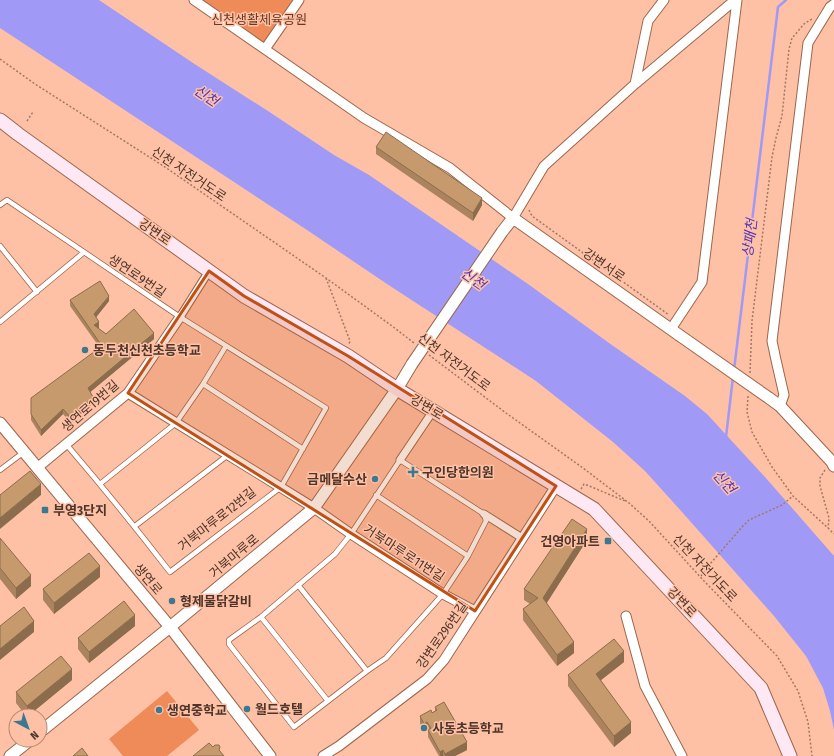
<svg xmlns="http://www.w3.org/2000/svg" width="834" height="756" font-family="'Fira Sans Condensed','Noto Sans KR',sans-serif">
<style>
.green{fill:#ef8a59}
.water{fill:#a09af6}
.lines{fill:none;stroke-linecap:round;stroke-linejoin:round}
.stream{stroke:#a09af6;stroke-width:2.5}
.service-casing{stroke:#9c664c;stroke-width:6}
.pedestrian-casing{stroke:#9c664c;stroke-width:9}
.minor-casing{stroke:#9c664c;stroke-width:11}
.tertiary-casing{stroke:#9c664c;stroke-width:13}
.secondary-casing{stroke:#9c664c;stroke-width:15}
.path{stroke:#a27865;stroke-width:1.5;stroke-dasharray:2 2;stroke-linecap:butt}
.service{stroke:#fff;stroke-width:4.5}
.pedestrian{stroke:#fff;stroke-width:7}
.minor{stroke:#fff;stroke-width:9}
.tertiary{stroke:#fff;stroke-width:11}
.secondary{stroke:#fee8f3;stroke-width:13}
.tertiary-bridge-casing{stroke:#9c664c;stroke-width:13;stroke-linecap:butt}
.tertiary-bridge{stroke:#fff;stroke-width:11}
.wall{fill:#ab845f}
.shaded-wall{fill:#8b6c4d}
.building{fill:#c79a6e;stroke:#8b6c4d}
.marked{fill:#c15014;fill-opacity:0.2;stroke:#c15014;stroke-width:3;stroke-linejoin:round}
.poi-dot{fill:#3c7890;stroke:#fec1a5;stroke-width:1.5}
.labels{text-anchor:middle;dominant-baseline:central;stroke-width:3;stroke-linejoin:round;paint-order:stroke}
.park-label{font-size:13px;fill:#6a3921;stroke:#fec1a5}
.street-label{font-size:13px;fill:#4d352a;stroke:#fec1a5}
.poi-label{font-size:13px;font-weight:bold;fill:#4d352a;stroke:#fec1a5;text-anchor:start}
.water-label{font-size:14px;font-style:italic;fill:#5335b9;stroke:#fec1a5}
</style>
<rect width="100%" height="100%" fill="#fec1a5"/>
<path class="green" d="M198,0H296L264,46Z
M167,691L199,730L167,756H123L109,739Z"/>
<path class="water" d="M0,0H99L193,63L271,113L334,155L369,175L528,284L609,343L685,396L707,414L765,477L834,556V730L830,711L823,688L806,656L774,616L682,512L645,471L613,442L536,381L387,284L310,232L0,28Z"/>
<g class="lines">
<path class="stream" d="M734,370L778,7L786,0
M726,437L733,377"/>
<g class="service-casing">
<path id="service" d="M0,205L7,200L180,317L326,408L281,487L170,572C136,528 102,486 66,444
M0,246L37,292
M0,322L83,253
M203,384L303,449
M0,470L24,452
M100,484L176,423L203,384L226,346
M376,495L468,556L443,594L386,658L367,671L294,727L229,644V640L261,617L335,554L351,534L400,460L484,514L486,521L468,556
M135,526L228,455
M298,585L367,671
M261,617L328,701"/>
</g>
<g class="pedestrian-casing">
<path id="pedestrian" d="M180,317L209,271
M400,460L433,411
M484,514L522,538"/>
</g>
<g class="minor-casing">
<path id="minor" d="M194,0L364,118L450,168L513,218L544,166L635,84L735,0
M265,49L299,0
M635,84L648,21L664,0
M671,329L702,282L737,0
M128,393L314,508L351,534L443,594L475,611
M780,406L784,395L776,360L772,341L808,43L830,7L834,4
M37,468L128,393L180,317
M626,616L645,686L682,756
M323,756L339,746L427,679L444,660L556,486"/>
</g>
<g class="tertiary-casing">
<path id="tertiary" d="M502,232L513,218L679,335
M769,398L780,406L832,462L834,466
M0,423L170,627L270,756
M40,732L170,627L314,508L397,389L412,364
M10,756L30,740"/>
</g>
<g class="secondary-casing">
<path id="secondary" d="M0,120L18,134L244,296L348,356L397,389L594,509L761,688L790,756"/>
</g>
<path class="path" d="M0,59L35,84L165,167L326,278L392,326L414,343
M27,121L33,112
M529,210L532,216L669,315
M326,278L350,341L349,344
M429,355L506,413L583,468L629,503L649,521L704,581L777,656L798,691L808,722L812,756
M750,373L752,321L772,157L776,138L782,116L789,49L792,38L805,23L812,19
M748,396L747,412L752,432L772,467L793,496L828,528L834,534
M825,470L820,478V486L829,518L828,528
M581,489L584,484L594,488L625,501
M701,576L710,564L742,527L749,520L782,505L793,496"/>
<use href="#service" class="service"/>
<use href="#pedestrian" class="pedestrian"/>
<use href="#minor" class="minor"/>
<use href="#tertiary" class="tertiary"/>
<use href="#secondary" class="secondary"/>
<g class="tertiary-bridge-casing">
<path id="tertiary-bridge" d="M679,335L769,398
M412,364L502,232"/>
</g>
<use href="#tertiary-bridge" class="tertiary-bridge"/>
</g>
<path class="wall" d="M376,147L482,205L473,221L376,154Z
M70,300L109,301L96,317L99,328H98L106,334L154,339L90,392L93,403L71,423L63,414L41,436L31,420V414L100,348L70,306Z
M0,538L31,586L16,599L0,579Z
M587,540L546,603L574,653L557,666L523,620V609L530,604L524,600V589Z
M100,577L54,614L43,600V589Z
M135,626L89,663L78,649V638Z
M624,662L601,680L631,733L614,747L568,686V675Z
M72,680L28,716H26L16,703V692Z
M435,707L467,750L455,756H439L428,737V731L427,730L424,732L420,723V716L432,713L435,711Z"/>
<path class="shaded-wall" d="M482,198V205L473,221V213Z
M109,296V301L94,320V314Z
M99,322V328L94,331V325Z
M154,333V339L88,394V388Z
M93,397V403L71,423V418Z
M63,409V414L41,436V430Z
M41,484V495L0,529V518Z
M587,529V540L543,609V598Z
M100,566V577L54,614V603Z
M31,575V586L16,599V588Z
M135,615V626L89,663V652Z
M34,621V632L0,660V649Z
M574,642V653L557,666V655Z
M624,651V662L596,684V674Z
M72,669V680L28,716H27V706Z
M427,722V730L424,732V724Z
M631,722V733L614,747V736Z
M467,742V750L455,756H445V754Z
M443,750V756H440V752Z"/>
<path class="building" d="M386,132L482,198L473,213L376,147Z
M100,281L109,296L94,314L99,322L94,325L106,334L134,309L154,333L88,388L93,397L71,418L63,409L41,430L31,414V398L102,346L70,300Z
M30,471L41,484L0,518V495Z
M572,519L587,529L543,598L574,642L557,655L523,609L538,598L524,589Z
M0,538L31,575L16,588L0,568Z
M89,553L100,566L54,603L43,589Z
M124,601L135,615L89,652L78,638Z
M24,607L34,621L0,649V626Z
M614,639L624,651L596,674L631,722L614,736L568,675Z
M61,656L72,669L27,706L16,692Z
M444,702L467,742L445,754L443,750L440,752L428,730L431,728L427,722L424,724L420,716L431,710L432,713L437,710L435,707Z
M209,743L213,747L215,745H219L220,747L219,750L224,756H193Z
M82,748L88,756H73Z"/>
<path class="marked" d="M209,271L244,296L348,356L556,486L475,611L128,393Z"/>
<g class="poi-dot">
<circle cx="85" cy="350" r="4"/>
<path d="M411 466h4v4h4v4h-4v4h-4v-4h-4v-4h4z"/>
<circle cx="375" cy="479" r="4"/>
<rect x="41" y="506" width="8" height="8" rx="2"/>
<rect x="604" y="537" width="8" height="8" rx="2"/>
<circle cx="172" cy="601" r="4"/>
<circle cx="247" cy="709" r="4"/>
<circle cx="159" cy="710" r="4"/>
<circle cx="424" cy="728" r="4"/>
</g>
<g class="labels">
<g class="park-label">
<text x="259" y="19">신천생활체육공원</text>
</g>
<g class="street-label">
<text transform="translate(189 174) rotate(34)">신천 자전거도로</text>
<text transform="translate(155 232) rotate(35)">강변로</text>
<text transform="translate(604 265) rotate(35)">강변서로</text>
<text transform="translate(137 276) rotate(34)">생연로9번길</text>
<text transform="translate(454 362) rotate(37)">신천 자전거도로</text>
<text transform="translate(90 406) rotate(-41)">생연로19번길</text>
<text transform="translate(427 407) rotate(31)">강변로</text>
<text transform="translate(217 519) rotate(-38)">거북마루로12번길</text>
<text transform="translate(404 553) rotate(33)">거북마루로11번길</text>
<text transform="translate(234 556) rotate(-40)">거북마루로</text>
<text transform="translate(705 568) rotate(47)">신천 자전거도로</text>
<text transform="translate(148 579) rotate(50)">생연로</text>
<text transform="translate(682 602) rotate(47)">강변로</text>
<text transform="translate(442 635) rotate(-55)">강변로296번길</text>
</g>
<g class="poi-label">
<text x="93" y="350">동두천신천초등학교</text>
<text x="422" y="472">구인당한의원</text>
<text x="367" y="479" text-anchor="end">금메달수산</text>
<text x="53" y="510">부영3단지</text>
<text x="600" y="541" text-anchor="end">건영아파트</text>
<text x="180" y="601">형제물닭갈비</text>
<text x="255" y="709">월드호텔</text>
<text x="167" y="710">생연중학교</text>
<text x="432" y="728">사동초등학교</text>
</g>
<g class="water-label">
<text transform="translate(206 96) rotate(34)">신천</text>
<text transform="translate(750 238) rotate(-83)">상패천</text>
<text transform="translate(473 279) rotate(35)">신천</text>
<text transform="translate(724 482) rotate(48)">신천</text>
</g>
</g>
<g transform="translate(28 728) rotate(139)"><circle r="19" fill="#fec1a5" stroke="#b78974"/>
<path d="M0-3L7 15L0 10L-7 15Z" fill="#3c7890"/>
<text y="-6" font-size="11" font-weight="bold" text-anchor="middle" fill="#4d352a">N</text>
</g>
</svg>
